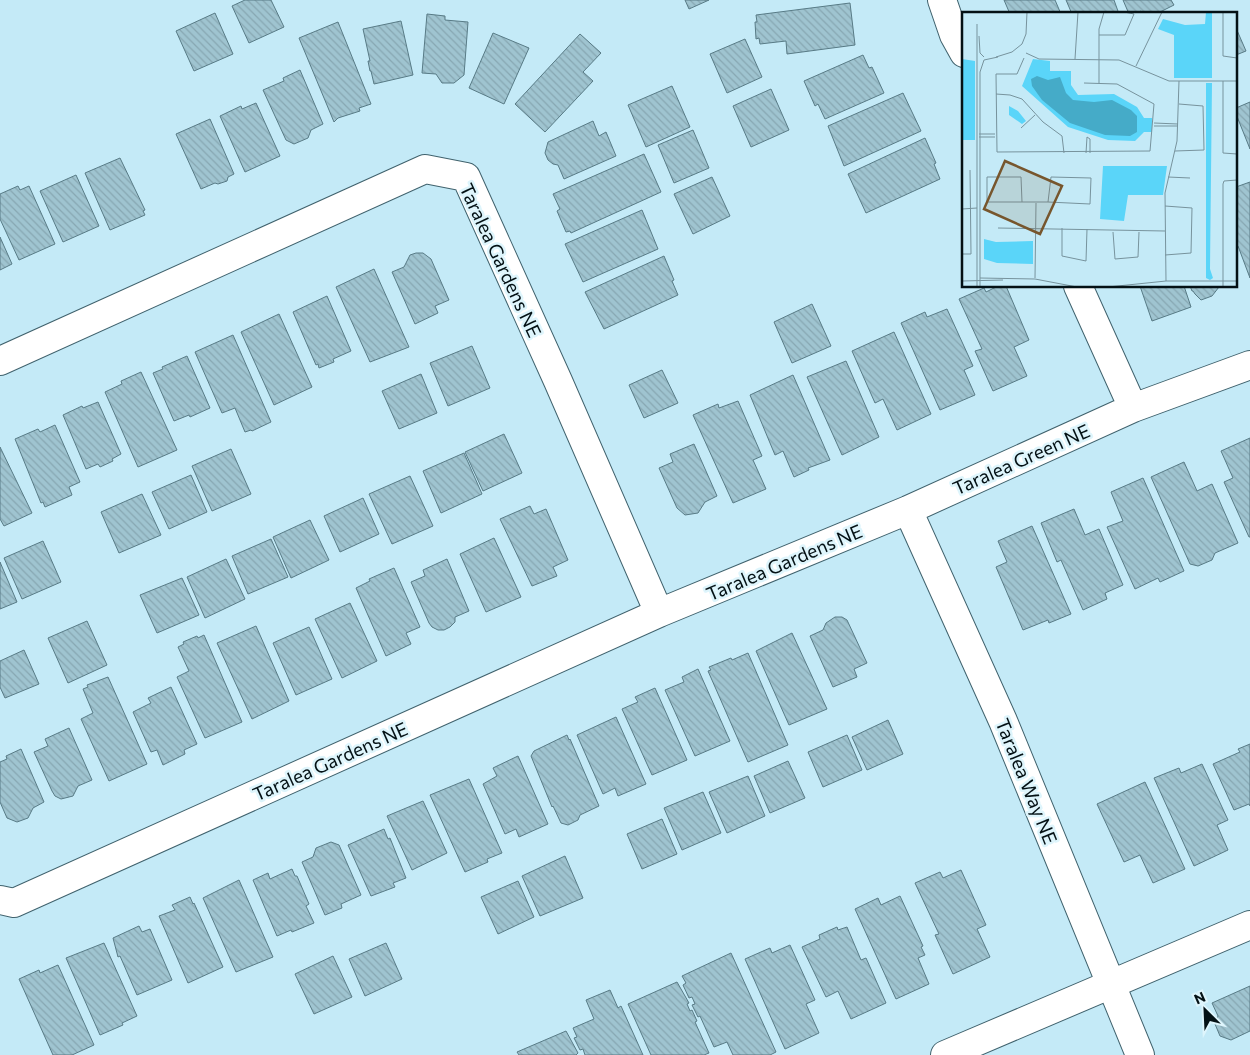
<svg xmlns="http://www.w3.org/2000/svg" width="1250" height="1055" font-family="Commissioner,sans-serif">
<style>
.building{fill:url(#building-back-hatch);stroke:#587b86}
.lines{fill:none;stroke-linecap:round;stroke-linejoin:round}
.street-casing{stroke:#40626d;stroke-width:30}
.street{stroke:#fff;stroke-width:28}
.labels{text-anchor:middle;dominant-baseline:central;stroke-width:5;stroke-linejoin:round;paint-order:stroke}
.street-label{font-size:19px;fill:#041115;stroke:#def5fc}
.inset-road{fill:none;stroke:#77939d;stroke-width:1}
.view{fill:#77562d;fill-opacity:0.15;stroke:#77562d;stroke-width:2.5}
.inset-edge{fill:none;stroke:#041115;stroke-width:2.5}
</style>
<defs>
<pattern id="building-back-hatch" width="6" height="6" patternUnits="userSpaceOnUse" patternTransform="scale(1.25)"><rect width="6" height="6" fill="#9fc4d0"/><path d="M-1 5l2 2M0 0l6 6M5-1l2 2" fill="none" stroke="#87a7b2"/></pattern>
</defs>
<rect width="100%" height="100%" fill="#c4eaf7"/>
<path class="building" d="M245,0H271L284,27L249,43L232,6Z
M685,0H709L689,9Z
M1004,0H1055L1061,14H1010Z
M1066,0H1114L1119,14H1072Z
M1123,0H1171L1174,5L1156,14H1143L1141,11L1135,14H1129Z
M850,3L855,45L787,54L786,41L760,44L759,38L756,39L755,22H757L756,15Z
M215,13L233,54L194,71L176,31Z
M427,14L445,16V20L468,22L464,75L454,83H442L436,74L422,73Z
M401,21L413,75L374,84L371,71H370L368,61H370L363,29Z
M338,22L371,104L359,108L360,111L338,118L334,122L299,38Z
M1236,28L1246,51L1236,55Z
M493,33L529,48L504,104L469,88Z
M580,34L601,53L583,72L593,81L545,132L515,104Z
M745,39L762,77L727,93L710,54Z
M863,55L869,68L872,67L884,93L825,119L818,104L815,106L804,81Z
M300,70L323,124L311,130L308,138L294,144L286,140L263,90L284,81L283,78Z
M672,86L690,127L646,147L628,105Z
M771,89L789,130L751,147L733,106Z
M903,93L921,131L844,166L828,126Z
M1250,102V149L1236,114V108Z
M256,103L280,156L245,172L220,116L241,106L242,109Z
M210,119L234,174L228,177L227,181L218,184L215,183L201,189L176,134Z
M593,121L599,136L606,132L616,156L564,179L558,165L553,164L548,160L545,153L548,142Z
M693,130L709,168L674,183L658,145Z
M925,138L936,163L934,164L940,179L866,213L848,174Z
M644,154L661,192L571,233L570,231L566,232L557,211L560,209L553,194Z
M120,158L145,210L143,211L145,215L110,230L85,173Z
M76,175L99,226L63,242L40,191Z
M712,177L730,216L693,234L674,194Z
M1250,182V278L1238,246L1236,247V187Z
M18,186L20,190L29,186L55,244L19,260L0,219V194Z
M642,210L658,249L583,282L565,244Z
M0,237L12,264L0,270Z
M416,253H423L431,259L449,300L435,306L438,313L415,324L392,272L404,267L410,255Z
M664,256L674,280L672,281L678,295L604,329L585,292Z
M374,269L409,347L370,362L336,287Z
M998,286H1006L1029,340L1014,347L1027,376L993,391L975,351L982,349L959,299L984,288L986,292Z
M1140,286H1184L1191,307L1152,321Z
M1190,286H1222L1219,287L1212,296L1201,300L1195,294L1193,291H1192Z
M327,296L351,351L333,359L334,362L319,368L318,364L316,365L293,312Z
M812,304L831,346L792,363L774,322Z
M947,309L973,366L964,370L975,395L940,410L901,323L925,312L927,317Z
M279,314L312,387L274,405L241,332Z
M894,332L931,414L897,430L883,399L875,403L852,351Z
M233,335L271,422L252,431L251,430L245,432L235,408L222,413L195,352Z
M472,346L490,388L448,406L430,363Z
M187,356L210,408L190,417L189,415L174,421L153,373L163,369L162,367Z
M846,361L879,437L842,455L807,377Z
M662,370L678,403L644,418L629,385Z
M141,372L177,450L138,467L105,392L122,384L121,381Z
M421,374L437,413L399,429L382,391Z
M793,375L830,460L808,468L809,470L794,477L783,451L775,455L750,395Z
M738,401L762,456L753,460L766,489L733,503L693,415L718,404L719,408Z
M98,402L121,454L112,459L113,461L100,467L98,464L86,469L63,415L82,406L83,408Z
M55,425L80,482L69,487L72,495L45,507L43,502L41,503L15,439L38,429L40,432Z
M504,434L522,473L483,491L465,452Z
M1250,438V537H1249L1224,482L1233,478L1221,451Z
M694,444L717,496L705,502L698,513L685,515L677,508L659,468L673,462L670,454Z
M0,447L32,513L4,526L0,519Z
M231,449L251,494L212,511L192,466Z
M464,453L482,494L441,513L423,471Z
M1184,462L1197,491L1212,484L1238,543L1215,553L1212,560L1198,566L1190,564L1151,477Z
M191,475L207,512L169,529L152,492Z
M410,476L433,526L392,544L369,494Z
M1143,478L1184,571L1160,582L1158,578L1135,589L1107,527L1123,521L1111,492Z
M142,494L161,535L119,553L101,512Z
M363,498L379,534L340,552L324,516Z
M530,506L534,514L546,509L568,560L553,567L557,576L532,586L500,519Z
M1074,509L1085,535L1099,529L1123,585L1105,593L1107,599L1083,610L1061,560L1057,562L1041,523Z
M310,520L329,560L291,578L273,537Z
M1032,526L1071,614L1049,623L1048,620L1023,630L996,567L1007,562L998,541Z
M494,538L521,597L486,612L460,554Z
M271,539L288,577L248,594L232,556Z
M43,541L61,582L22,599L4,558Z
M226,559L245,599L205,618L187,577Z
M447,559L469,611L455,617V622L450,627L444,630H438L432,627L429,623L411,582L425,576L423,570Z
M0,562L17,602L0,609Z
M394,568L420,627L406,633L411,644L386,656L356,588L370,581L369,579Z
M182,578L199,615L157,633L140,595Z
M350,603L377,661L342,678L315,619Z
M835,617H842L847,620L867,663L854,669L857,677L833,687L810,636L823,630L826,623Z
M87,621L107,665L68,683L48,638Z
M256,626L289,701L252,719L217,643Z
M309,627L332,679L296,695L273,643Z
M792,633L827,709L789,725L756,651Z
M204,635L242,722L205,738L177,677L189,671L178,647L184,644L183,642L197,636L198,638Z
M24,650L39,684L5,698L0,687V661Z
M748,653L788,745L748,762L708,671L711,670L709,667L731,658L732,660Z
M698,669L730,741L695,756L665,690L684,682L682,677Z
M108,677L147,764L109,781L81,719L93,713L83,689L88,687L87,685Z
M171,687L197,744L184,750L185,754L163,765L157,750L151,752L133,712L151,703L148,698Z
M655,688L687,760L652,775L622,709L638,702L635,697Z
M616,717L646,784L618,796L615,788L603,794L577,735Z
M888,720L903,754L867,770L852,737Z
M69,728L92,780L78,786L73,796L61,799L55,796L52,791L34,752L48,746L45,739Z
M567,735L569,740L570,739L599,806L580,815L578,820L568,825L561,823L553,806L552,807L531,756L534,751Z
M847,735L862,770L823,787L808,752Z
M1250,744V806L1249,804L1234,810L1213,764L1240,752L1238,749Z
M21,749L44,802L33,808L28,818L17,822L7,818L0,802V762L7,759L6,756Z
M518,756L548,824L519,837L516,829L505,834L483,784L497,776L493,768Z
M788,761L805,798L770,813L754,776Z
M1202,764L1228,820L1217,825L1228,850L1194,866L1154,778L1179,768L1181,773Z
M748,776L765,816L727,833L709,792Z
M469,779L502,853L487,859L488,862L465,872L430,795Z
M1145,782L1185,869L1153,883L1140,855L1124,862L1097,804Z
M703,792L721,833L682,850L664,808Z
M423,801L447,853L412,870L387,816Z
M662,819L677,854L642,869L627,834Z
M384,829L388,839L390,838L406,878L393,883L395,887L371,896L348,845Z
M331,842L339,845L361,895L341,904L342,908L325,915L302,862L313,857L316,848Z
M565,856L583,898L540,916L522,876Z
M292,869L295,876H297L309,904L306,906L314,923L292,932L291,930L277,936L253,880L268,873L270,879Z
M961,870L986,925L977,929L990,957L953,974L935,935L939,934L915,883L940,872L943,878Z
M239,880L273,957L236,972L203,898Z
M518,881L534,917L498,934L481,897Z
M900,896L923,946L921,947L925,955L918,958L929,984L896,999L855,909L878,898L881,905Z
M190,897L193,904L194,903L223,967L188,983L159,916L175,910L172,905Z
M139,926L142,932L150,929L172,980L137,995L120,956L118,957L113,938Z
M837,927L838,930L847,927L861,960L866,958L886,1003L851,1019L838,991L826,997L802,947L820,939L819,935Z
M104,943L137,1016L122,1023L123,1025L100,1035L66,958Z
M386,943L402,979L365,996L349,959Z
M790,945L815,1000L806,1004L819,1033L785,1049L745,959L770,948L772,953Z
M731,953L776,1052L770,1055H733L727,1042L714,1047L700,1016L698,1017L692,1005L695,1004L692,997L689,998L683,985L686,983L682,976Z
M333,956L352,997L314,1014L295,974Z
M58,965L94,1045L72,1055H53L19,979L39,970L40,973Z
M677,982L689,1003L687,1004L690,1011L692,1010L697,1021L695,1022L709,1053L704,1055H651L628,1004Z
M1250,986V1031L1231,1040L1220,1036L1215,1024L1218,1016L1212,1003Z
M610,990L618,1008L621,1006L643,1055H585L583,1049L580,1050L574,1038L577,1037L573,1028L594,1019L586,1000Z
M566,1031L578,1053L576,1055H519L517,1052Z"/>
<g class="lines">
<g class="street-casing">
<path id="street" d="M942,0L954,35L964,53
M1078,286L1133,408L1250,365
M0,361L425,169L466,177L558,381L659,613L14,903L0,900
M908,510L1003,721L1140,1055
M659,613L908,510L1133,408
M945,1055L1250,925"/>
</g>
<use href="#street" class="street"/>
</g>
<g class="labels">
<g class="street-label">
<text transform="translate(501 260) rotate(65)">Taralea Gardens NE</text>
<text transform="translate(1021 459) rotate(-24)">Taralea Green NE</text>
<text transform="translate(784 562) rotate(-23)">Taralea Gardens NE</text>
<text transform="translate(330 761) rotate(-24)">Taralea Gardens NE</text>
<text transform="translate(1027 781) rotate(68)">Taralea Way NE</text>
</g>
</g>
<g transform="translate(962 12)">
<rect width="275" height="275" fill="#c4eaf7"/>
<path d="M244,0H250V66H212V23L196,17L201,7L223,13L243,12ZM0,47L13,49V128H0ZM71,47L88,49V59H109V73L116,83L152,82L175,95L182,106H190V120H182L173,129L146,128L106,115L60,74ZM244,71H250L248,257L251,266L248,268L244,266ZM47,94L56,99L64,109L60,112L47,103ZM141,154H205L201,183H166L162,209L138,207ZM22,227L34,230L71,229V252L35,251L22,247Z" fill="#5ad5f9"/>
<path d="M75,64L86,68L98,65L104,81L111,88L132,90L150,88L169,98L175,104V120L168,124L143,123L108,111L80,88L70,74L69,67Z" fill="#45abc8"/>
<path class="inset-road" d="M261,0V44L275,46M137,23H163L172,2L162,0M17,24L18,41L22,45M64,41L77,47L157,48L207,69H275M34,45L50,40L60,32L64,22L65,0M62,46L55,62H34L35,140L188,139L192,92L155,72L122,71M113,47L116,0M174,54L200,0M261,69V141L275,142M137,71V17L142,0M34,82L48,83L60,87L81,110L100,124L102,141M192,111L216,112M192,114H215M59,116L73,103M17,122H33M17,125H33M213,139L242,138L241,94L217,92M124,141L125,125L128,127V141M25,165H59L60,190H25ZM89,165L129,166L128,192L86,190ZM206,165L228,166M60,190H86M0,197L15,196M36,216L203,219M100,216V244L124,249L125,217M151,220L153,247L176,245L177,220M0,242H9L8,158M203,243L229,241L230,196L203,194M18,266L73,267L115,275M73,266L74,191M0,269L41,268M204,269L203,181L215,129L217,69M15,275V12M18,275V60L22,48L36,45M146,275L204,269H275M261,275V172L262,169L275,168"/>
<path class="view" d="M43,149L100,174L78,222L22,197Z"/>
<rect width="275" height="275" class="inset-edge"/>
</g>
<g transform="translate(1205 1010) rotate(336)" stroke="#def5fc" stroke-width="4" paint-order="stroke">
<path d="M0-4L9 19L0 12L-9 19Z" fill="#041115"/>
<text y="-8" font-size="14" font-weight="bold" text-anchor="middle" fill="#041115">N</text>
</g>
</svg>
